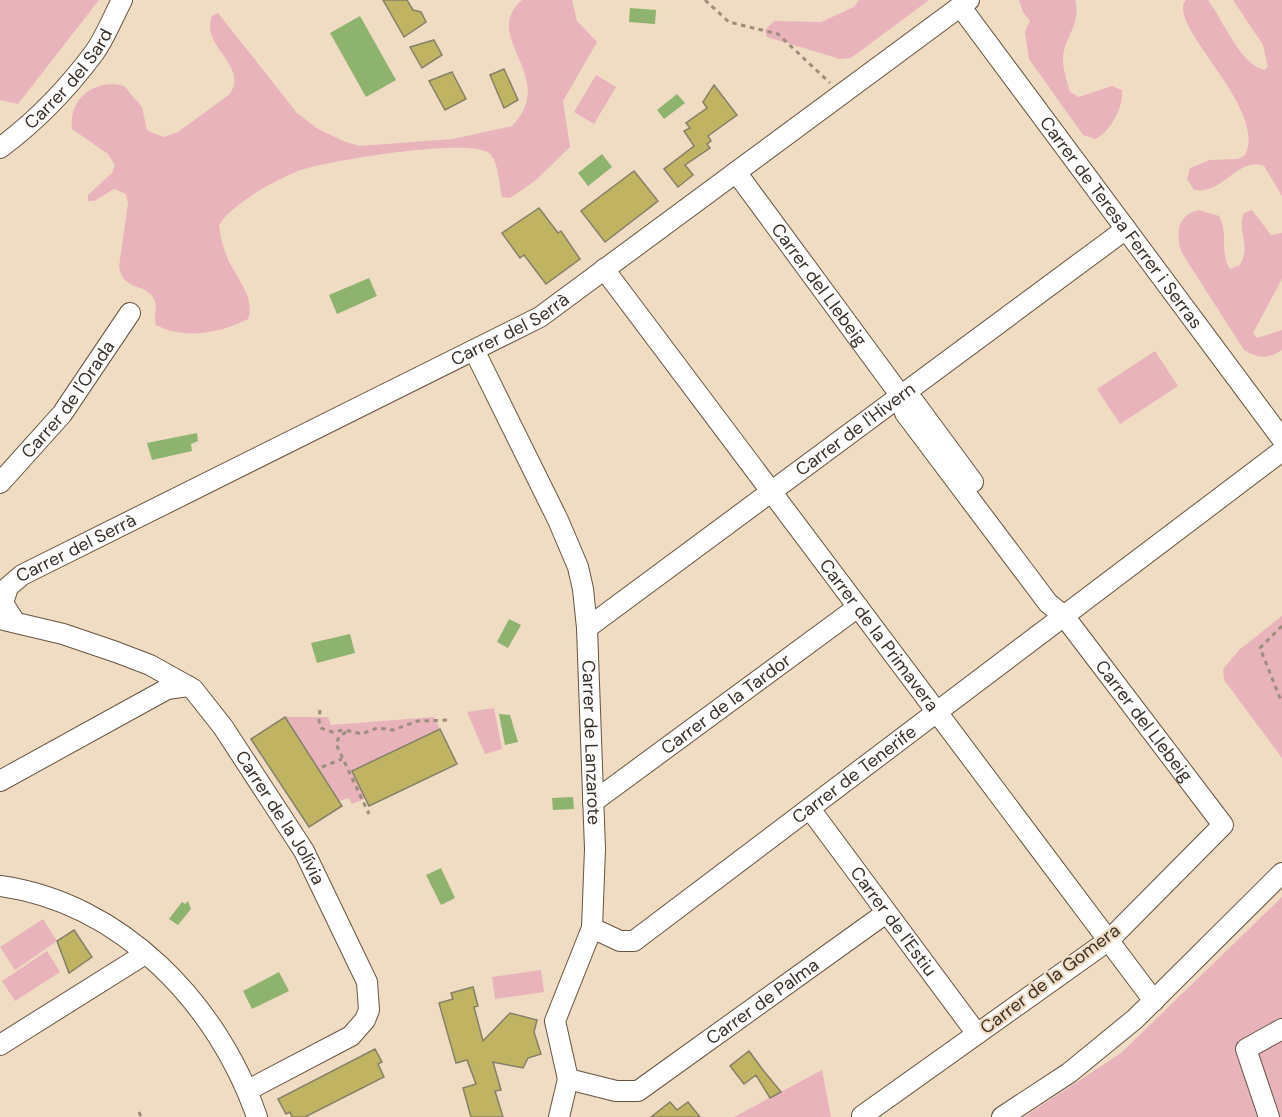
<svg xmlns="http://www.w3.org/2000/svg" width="1282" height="1117" font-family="'DM Sans',sans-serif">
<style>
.green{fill:#e9b3bc}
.water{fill:#8db36e}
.building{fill:#c0b463;stroke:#848166;stroke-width:1.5}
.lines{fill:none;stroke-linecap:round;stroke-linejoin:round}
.minor-casing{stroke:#66543f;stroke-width:22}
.path{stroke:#9c8d7c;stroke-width:3;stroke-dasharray:4.5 4.5;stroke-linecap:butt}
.minor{stroke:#fff;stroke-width:20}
.labels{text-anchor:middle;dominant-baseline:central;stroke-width:4.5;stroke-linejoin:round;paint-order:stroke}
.street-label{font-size:18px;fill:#3a3229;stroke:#f0dbc3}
</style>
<rect width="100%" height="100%" fill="#f0dbc3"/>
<path class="green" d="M0,0H99L18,104L0,100Z
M522,0H572L577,21L597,42L563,101L570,147L535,181L510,198L502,197C499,184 499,162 489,153C469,137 324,161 298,171C275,180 232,204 219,225C220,236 223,247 227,257C235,277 256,297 248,319C221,333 185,340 156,325C153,316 159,306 153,297C141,282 124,291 119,267L128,203L126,194L114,189L94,201H88V195L112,173L115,165L108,154L72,129C68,99 95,78 124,86L142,107L147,130L163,137L178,132L230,94C249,64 200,47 212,16L218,13L297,113L318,129L346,142L360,146L453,139L512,126C560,77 479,37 522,0Z
M859,0H929L851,58L840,59L767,37L765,30L774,21L821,22L854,7Z
M1019,0H1075C1082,23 1064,37 1063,59C1063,70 1067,81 1070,92L1079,97L1112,86L1122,90C1124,106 1110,133 1095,139L1083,135L1029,59L1025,32L1030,21L1023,12Z
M1186,0H1208C1223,20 1240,64 1264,70L1268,67L1263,45L1233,0H1282V196L1264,166C1236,157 1224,195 1194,190L1187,179L1190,168L1210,160L1238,159L1245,155C1269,108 1164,24 1186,0Z
M596,75L616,87L594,124L574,112Z
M1199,210L1219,216C1229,234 1219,252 1230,269L1240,265C1252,244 1236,231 1244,213L1252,210L1271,235L1282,233V279L1253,333L1257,338L1282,330V350C1267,359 1259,359 1244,350L1182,253C1175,234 1177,215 1199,210Z
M1155,351L1178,386L1120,424L1097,389Z
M1282,616V758L1224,680L1223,669L1239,650Z
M494,708L502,749L485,754L467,712Z
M285,717H328L331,725L434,717L440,729L352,771L365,799L352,804L349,798L339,801Z
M1282,897V1117H1024L1121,1053Z
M43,919L57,941L15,970L0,947Z
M47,951L60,972L15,1001L2,981Z
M541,970L544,992L495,999L492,977Z
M822,1070L831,1117H734Z"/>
<path class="water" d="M630,8L656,10L655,24L629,22Z
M360,16L396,80L366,97L330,33Z
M677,94L685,103L664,119L657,110Z
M602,154L612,167L588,186L578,173Z
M369,278L377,296L337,314L329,295Z
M197,433L198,441L191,444L192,451L152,460L147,443Z
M509,619L521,625L508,648L497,642Z
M350,634L355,653L317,663L311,643Z
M499,714L510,715L518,742L505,745Z
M573,797L574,809L553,810L552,798Z
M441,868L455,898L441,905L426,875Z
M188,901L191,909L178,925L169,919L182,902L185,904Z
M279,972L289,991L252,1009L243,991Z"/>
<path class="building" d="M383,0H407L413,10L421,12L426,22L404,37Z
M434,40L442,55L422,68L410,47Z
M504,69L518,100L504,108L490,75Z
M452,72L466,99L445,110L429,81Z
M714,85L737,115L708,136L711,141L707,144L710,148L685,165L693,175L678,187L664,169L694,146L684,131L690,128L686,123L707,108L703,102Z
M634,171L658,201L605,242L581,211Z
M539,208L558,233L561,231L580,259L546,284L524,255L520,258L502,233Z
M285,717L342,806L309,827L251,739Z
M440,729L457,764L369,806L352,771Z
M74,930L92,957L69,973L57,941Z
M473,987L478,1006L474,1007L483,1041L510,1013L537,1020L534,1032L541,1054L528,1058L523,1068L493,1062L501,1090L495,1091L503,1117H471L463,1088L476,1084L467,1060L456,1063L439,1003L453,999L451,993Z
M375,1049L382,1062L378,1064L384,1077L305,1117H292L290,1112L286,1114L278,1099Z
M749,1051L763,1070L781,1092L770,1098L756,1075L744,1084L730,1066Z
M670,1102L677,1110L688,1102L700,1117H651Z"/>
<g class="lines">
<g class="minor-casing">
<g id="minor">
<path id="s1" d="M960,6L1282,439"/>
<path id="s2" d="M0,148C35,122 68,88 94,53C105,38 113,17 122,0"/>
<path id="s3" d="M736,172L901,396L905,413L1048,603L1064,616L1223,825L1109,940L862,1116"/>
<path id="s4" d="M604,269L1154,1001"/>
<path id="s5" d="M474,350L558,520L578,567L583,589L587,628L595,849L592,928L555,1021L568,1079L616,1091H638L886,913"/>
<path d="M901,396L914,402L973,482"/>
<path id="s6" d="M0,483L62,414L130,313"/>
<path id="s7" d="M4,620L63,634L116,652L150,665L193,689L223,727L304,851L367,982L369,1010L365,1020L351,1036L248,1090"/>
<path id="s8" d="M15,622L3,603L8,587L22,575L540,317L969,0"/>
<path id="s9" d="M587,628L1126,229"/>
<path d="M0,781L167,689L188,686"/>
<path id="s10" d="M593,802L858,607"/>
<path id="s11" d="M810,809L977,1034"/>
<path d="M0,886C122,903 218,1004 257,1117"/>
<path id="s12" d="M592,928L620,941H634L1282,451"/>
<path d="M0,1045L145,954"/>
<path d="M559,1117L568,1079"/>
<path d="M1002,1117L1069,1073L1135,1019L1282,873"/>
<path d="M1269,1117L1246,1049L1282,1029"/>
</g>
</g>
<path class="path" d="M705,0L729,22L778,34L830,83
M1282,626L1260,648L1282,703
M320,710L319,721L321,728L332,732L344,730L362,734L377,728L393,730L418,721L450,720
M346,732L339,737L336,744L369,814
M322,767L342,759
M139,1112L141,1117"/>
<use href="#minor" class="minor"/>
</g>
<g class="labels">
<g class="street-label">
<text stroke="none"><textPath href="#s2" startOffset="98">Carrer del Sard</textPath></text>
<text stroke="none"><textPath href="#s1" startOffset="270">Carrer de Teresa Ferrer i Serras</textPath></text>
<text stroke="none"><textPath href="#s3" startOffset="140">Carrer del Llebeig</textPath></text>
<text stroke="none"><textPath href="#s8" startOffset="604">Carrer del Serrà</textPath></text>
<text stroke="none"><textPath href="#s6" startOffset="108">Carrer de l'Orada</textPath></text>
<text stroke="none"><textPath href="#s9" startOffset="334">Carrer de l'Hivern</textPath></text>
<text stroke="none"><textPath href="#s8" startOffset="118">Carrer del Serrà</textPath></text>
<text stroke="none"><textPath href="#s4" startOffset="458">Carrer de la Primavera</textPath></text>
<text stroke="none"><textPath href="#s10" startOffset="165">Carrer de la Tardor</textPath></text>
<text stroke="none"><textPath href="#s3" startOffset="686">Carrer del Llebeig</textPath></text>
<text stroke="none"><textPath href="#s5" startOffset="417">Carrer de Lanzarote</textPath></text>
<text stroke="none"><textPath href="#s12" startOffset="321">Carrer de Tenerife</textPath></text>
<text stroke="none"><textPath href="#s7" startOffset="358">Carrer de la Jolívia</textPath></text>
<text stroke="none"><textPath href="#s11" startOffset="140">Carrer de l'Estiu</textPath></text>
<text transform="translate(1050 979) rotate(-37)">Carrer de la Gomera</text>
<text stroke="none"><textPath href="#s5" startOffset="987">Carrer de Palma</textPath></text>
</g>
</g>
</svg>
